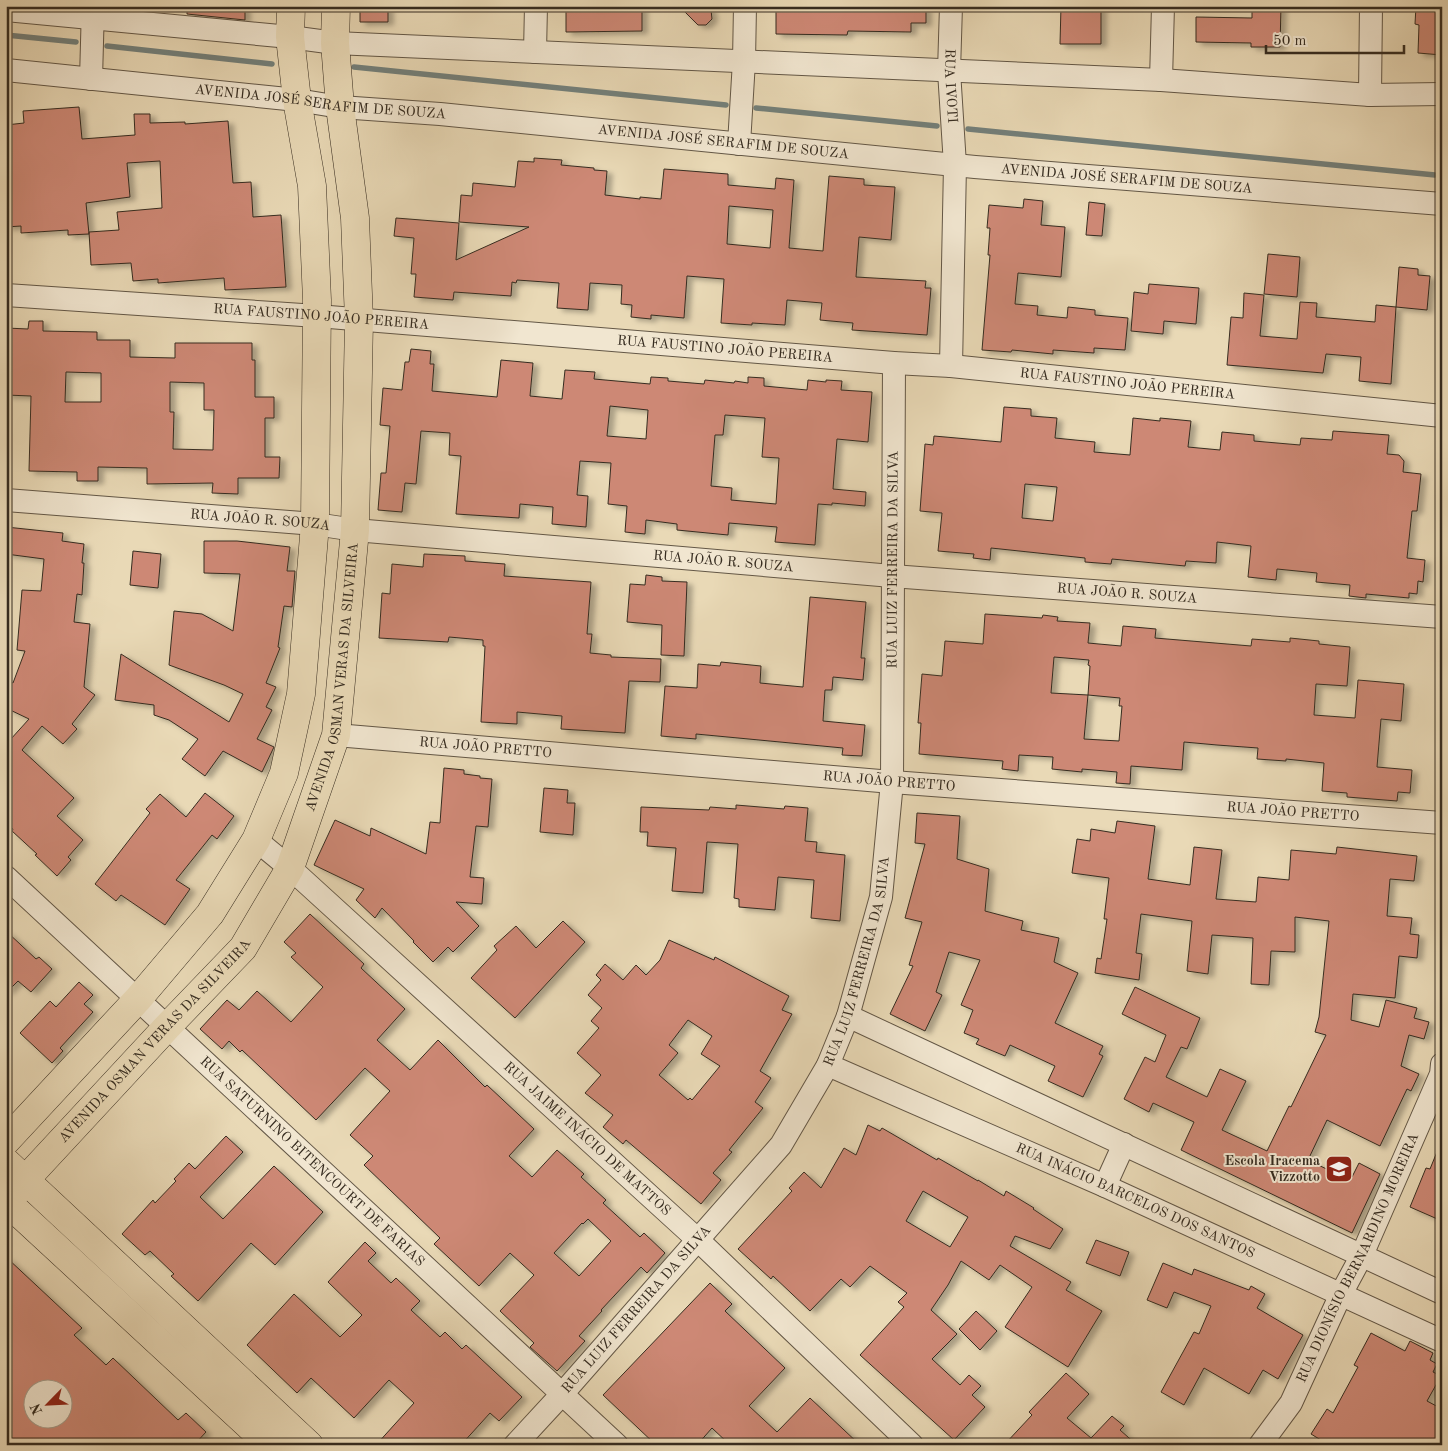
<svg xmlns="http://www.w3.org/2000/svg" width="1448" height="1451" font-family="'Old Standard TT',serif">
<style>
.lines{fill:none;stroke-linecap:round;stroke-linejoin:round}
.stream{stroke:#73807b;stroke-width:5.5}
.building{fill:#cd8874;stroke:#362c20;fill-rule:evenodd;filter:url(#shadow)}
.minor-casing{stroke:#635746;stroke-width:24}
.major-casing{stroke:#362c20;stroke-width:29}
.minor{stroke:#f1e6d0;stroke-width:22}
.major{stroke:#e9d9b6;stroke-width:28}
.labels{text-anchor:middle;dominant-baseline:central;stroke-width:4;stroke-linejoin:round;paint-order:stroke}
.street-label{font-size:14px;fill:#362c20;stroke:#f1e6d0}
.poi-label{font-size:14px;font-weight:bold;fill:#362c20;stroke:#f1e6d0;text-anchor:end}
</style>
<defs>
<filter id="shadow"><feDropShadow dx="5.5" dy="3" stdDeviation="2.5" flood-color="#0004"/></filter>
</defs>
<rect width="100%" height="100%" fill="#e9d9b6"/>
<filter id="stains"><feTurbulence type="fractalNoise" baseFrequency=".004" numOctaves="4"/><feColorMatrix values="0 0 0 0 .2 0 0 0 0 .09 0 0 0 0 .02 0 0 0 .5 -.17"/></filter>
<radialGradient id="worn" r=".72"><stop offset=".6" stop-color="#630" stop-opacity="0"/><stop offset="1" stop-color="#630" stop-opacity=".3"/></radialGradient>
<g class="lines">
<path class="stream" d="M6,35L76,42
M107,46L272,64
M354,67L726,105
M756,108L937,126
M968,129L1435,175"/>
</g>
<path class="building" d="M187,6H245V20L187,14Z
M360,6H388V22H360Z
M566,6H642V31L566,32Z
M679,6H707L711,10L712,19L706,25H698Z
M776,6H926V23H911V32L848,31L847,35L776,34Z
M1061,6H1101V44H1060Z
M1252,6H1281L1280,47H1251V43L1196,42V17L1252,18Z
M1416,6H1442V55L1418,53L1419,25L1415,24Z
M79,107L82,139L135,135L134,114H150V123L185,122V124L228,121L233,183L251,182L253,217L281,215L286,287L225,290L224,278L158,283V279L133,281L131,263L91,265L89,232L119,230L117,212L162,208L160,161L127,163L130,197L86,203L89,234L68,235V230L21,233V226L6,227V125L24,123L23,111Z
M534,158L562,160L561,165L594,168V170L607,171L605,195L640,199V197L661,199L664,169L728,174V185L775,189L776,178L794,180L789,248L823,251L829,176L864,179V185L895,187L891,240L859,237L856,277L926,281L925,288H931L927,335L852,330L853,323L820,320L822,303L787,300L785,325L752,323V325L721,323L724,279L687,276L684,318L651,315V319L631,317L632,305L621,304L622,285L590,283L588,310L557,308L559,283L517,280L516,283L512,282L511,296L454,292L453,300L414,297L416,274H411L414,238L394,236L396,218L459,223L456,260L529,227L459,222L461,195L472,196L473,183L515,187L518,161L534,162ZM729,206L773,210L770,248L727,244Z
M1024,199L1043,201L1041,225L1065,227L1061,277L1018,273L1015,304L1038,306L1037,315L1067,318L1068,307L1095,310V315L1128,318L1125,350L1094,348V353L1053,350V354L1012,350L1011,352L982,350L990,255H988L990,228H987L989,205L1023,208Z
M1089,202L1105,204L1102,236L1086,235Z
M1268,254L1300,257L1297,297L1264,294Z
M1399,267L1418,269V275L1430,276L1427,310L1396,307Z
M1149,284L1199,288L1196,324L1164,321L1163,334L1131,331L1134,292L1148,294Z
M1244,293L1264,295L1260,336L1297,339L1300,302L1317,303L1316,317L1375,322L1376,305L1396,307L1391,384L1359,381L1361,357L1326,354L1323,373L1227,365L1231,317L1243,318Z
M29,321H43V331L97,332V340H130V357L175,358V343H252V360H255V397H274V418H265V457H280L279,478H238V494L212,493L213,483L147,484V468L98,467V481H77V472L29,471L31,396L6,395V328L28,329ZM66,372L101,373V402H65ZM170,382L204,383V410H214L213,450L173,449L174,412H170Z
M411,349L431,351L430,364H434L432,391L497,397L501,360L533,363L530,396L562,399L565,370L595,372L594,379L650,384L651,377L668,378V381L704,384L705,380L734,383L735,381L748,383V377L764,378V386L807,390L808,380L826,382V380L842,381L841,390L872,392L868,442L837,439L833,489L866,492L865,506L832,503V505L818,504L815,545L775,542L777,527L729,523L728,535L677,530V524L646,520L645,534L625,532L627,506L608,504L611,463L580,461L577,495L588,496L586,527L552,524L553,507L520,504L519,518L456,514L461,456L449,455L450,433L421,431L416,484L405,483L402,512L378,510L381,473H386L390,426L380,425L383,388L402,390L405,362H409ZM610,406L648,410L646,439L607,436ZM725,415L765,418L762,457L779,458L776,504L731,500L732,488L711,486L715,435H723Z
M1004,407L1031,409V416L1057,418L1055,438L1095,442L1094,452L1130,455L1133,418L1160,421V418L1191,421L1188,447L1220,450L1222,432L1254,435V441L1300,445L1301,438L1332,440L1333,431L1389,435L1387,454L1399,455L1404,461L1403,472L1421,474L1417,511H1412L1407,558L1425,560L1423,582L1418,581L1417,594L1409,593V598L1366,594V598L1349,596L1350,585L1316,582L1317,573L1277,569L1276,580L1248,577L1251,546L1217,542L1216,563L1186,561L1185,566L1112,559L1111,564L1085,562V558L991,548L990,560L973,558L974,554L938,551L942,513L920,511L925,444L933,445L934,436L1001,442ZM1025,484L1057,487L1053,521L1022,518Z
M6,527L63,533L62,541L84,544L82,563H84L82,595L77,594L74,622L90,624L84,687L95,695L72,724L77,729L63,744L42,726L22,750L74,798L57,816L83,840L68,857L71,860L57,876L35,855L37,854L12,831L13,829L6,823V736L10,740L29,719L6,708V680L13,683L25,651L17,650L22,590L41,591L44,559L6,554Z
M204,541H237L290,547L287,571H295L292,607L284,606L278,647L280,648L266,683L276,687L266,707L272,710L257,739L274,747L262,772L223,751L205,776L182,759L198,739L169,720L154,715V705L115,700L121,654L229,722L243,694L224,685L169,665L174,611L202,614L233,631L240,574L204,573Z
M133,551L161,554L158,588L130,585Z
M424,554L465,556V561L505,564L504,576L591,582L587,634H592L590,653L611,655V657L661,659L660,682L629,681L625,733L561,729L562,716L517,712V724L481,722L485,646H483V640L449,637L448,642L379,638L382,593L390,594L392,564L423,567Z
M646,575L662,577V581L687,582L684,656L661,655L662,625L627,622L630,584L645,585Z
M810,597L866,602L861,658H865L863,680L833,677L832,690H825L823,721L865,725L862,756L842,755L843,748L696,734V739L661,736L665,686L697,688L698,664L720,666L721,662L761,666L760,683L803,687Z
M985,614L1042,618L1043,615L1058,617L1057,621L1090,623L1088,643L1121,646L1123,626L1156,629L1155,638L1251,646L1252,639L1290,642V638L1319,641V644L1350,647L1347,686L1316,684L1314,715L1355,718L1358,680L1404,684L1401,721L1381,719L1377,767L1412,770L1410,793L1398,792L1397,801L1347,797V793L1322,791L1324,763L1286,759V761L1257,759L1258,748L1217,745L1184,742L1182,770L1131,766L1130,784L1116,783L1117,772L1082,769V772L1052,769L1053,757L1019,755L1018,771L1002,769L1003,761L919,754L921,723H918L922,674L942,676L945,641L983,644ZM1054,657L1089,660L1088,665L1090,666L1088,695L1051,693ZM1088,695L1120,698L1119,706H1122L1119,741L1084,739Z
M444,768L464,770V774L480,776V778L492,779L488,827L476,826L470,877L484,878L482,904L456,902L479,926L453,952L448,947L433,962L413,942L414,941L382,908L375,918L356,900L364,889L314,865L335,820L370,836L371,828L426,854L430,822L440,823Z
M544,788L568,790L567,803H575L573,835L540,832Z
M205,793L234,816L217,839L212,835L176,880L190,889L165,925L121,895L116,901L95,884L150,813L146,809L160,794L186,817Z
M736,805L784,809L785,806L808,808L805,841L817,842L816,852L845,855L840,921L811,918L814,880L778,877L775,910L739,907V899L734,898L738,844L707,842L703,893L672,891L676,848L647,846L648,832H640L641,807L709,810L710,807L736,809Z
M917,813L960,816L957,859L989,869L985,911L1023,921L1021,930L1059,938L1054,962L1078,973L1055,1023L1103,1046L1099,1054L1103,1056L1083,1097L1048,1081L1055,1066L1010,1045L1005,1056L976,1044L979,1039L964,1033L973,1010L961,1005L980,960L949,952L936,992L942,995L925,1031L890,1014L913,966L909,965L922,922L905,918L925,844L915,843Z
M1117,821L1155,826L1148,879L1190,885L1194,847L1222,850L1216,899L1256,902L1258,877L1289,880L1291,850L1336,854L1337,847L1417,856L1414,881L1390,879L1387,916L1412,918L1410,934L1419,935L1417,958L1399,956L1395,998L1353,994L1351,1020L1379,1027L1386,1000L1417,1008L1414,1018L1429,1022L1424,1039L1409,1035L1401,1066L1419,1074L1411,1091L1407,1089L1380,1146L1327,1120L1308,1160L1343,1177L1345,1174L1352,1177L1359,1163L1380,1174L1352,1233L1181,1150L1194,1122L1153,1103L1149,1112L1124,1099L1145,1057L1155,1062L1166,1035L1122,1014L1135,987L1200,1018L1187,1049L1181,1047L1166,1077L1207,1097L1220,1069L1246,1081L1222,1130L1267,1151L1289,1106L1291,1107L1326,1035L1315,1032L1319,1017L1329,921L1295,917V952L1271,951L1269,985L1251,984L1253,938L1212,935L1208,974L1187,971L1192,921L1141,914L1136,953L1142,954L1139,980L1095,973L1097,958L1101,959L1107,919H1104L1109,878L1072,873L1077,839L1090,841L1091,829L1115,833Z
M310,914L364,964L361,968L405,1009L377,1040L410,1070L438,1040L485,1087L487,1085L534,1129L509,1156L532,1177L557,1150L584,1174L581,1177L606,1200L603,1203L640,1237L644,1233L665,1253L647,1273L641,1267L601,1310L602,1311L579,1336L585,1341L557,1371L530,1347L534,1343L500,1311L534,1275L510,1253L479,1286L434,1244L440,1238L364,1165L373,1156L350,1135L390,1091L365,1068L316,1120L242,1050L240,1052L229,1041L222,1049L200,1029L227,1000L239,1010L257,991L291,1022L323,987L291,957L296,953L284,942ZM588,1219L611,1241L579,1276L554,1253L582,1223L583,1224Z
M563,921L585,942L515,1018L471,978L497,950L494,946L516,926L536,948Z
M6,931L36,959L39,957L52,969L31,992L18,981L6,993Z
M669,940L714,960L715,957L789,996L782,1010L792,1014L760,1071L771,1078L755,1102L763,1108L729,1150L732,1152L713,1173L721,1180L701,1204L626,1140L623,1144L603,1127L613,1115L585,1093L601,1075L577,1053L599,1028L591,1021L602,1008L588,995L601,980L596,975L605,964L623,980L636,965L646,975L660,960ZM688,1020L712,1036L701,1054L720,1066L692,1100L690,1098L688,1100L659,1075L678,1053L669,1045Z
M79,982L93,995L84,1004L93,1012L60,1048L63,1051L52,1063L20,1033L50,1001L56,1007Z
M868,1125L880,1131L882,1128L937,1160L938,1158L978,1181V1180L1004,1196L1006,1191L1034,1208L1033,1209L1063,1229L1050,1249L1015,1236L1010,1246L1071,1282L1066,1290L1102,1311L1068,1367L1005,1327L1032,1287L1000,1265L989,1280L961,1261L948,1285L931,1310L957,1334L932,1359L960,1385L969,1375L981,1386L972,1395L985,1407L954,1440L860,1355L904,1307L898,1302L907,1293L870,1266L850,1287L841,1279L810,1311L773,1276L771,1279L738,1249L792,1191L789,1188L804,1172L821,1188L844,1148L856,1155ZM923,1191L968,1217L950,1247L906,1221Z
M226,1136L243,1152L200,1197L223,1219L274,1166L323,1212L275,1265L251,1243L198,1301L171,1276L174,1274L150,1251L145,1255L122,1234L153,1200L155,1203L176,1181L174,1179L189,1163L195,1169Z
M1441,1142H1442V1221L1410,1207L1426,1168L1430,1169Z
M1096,1240L1129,1252L1120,1276L1086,1263Z
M365,1242L376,1253L368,1261L391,1283L396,1278L420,1301L411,1310L440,1337L445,1332L462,1349L466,1345L522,1397L499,1421L490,1413L461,1445H376L414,1403L389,1380L354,1418L311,1378L297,1393L247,1345L294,1294L340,1337L362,1315L328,1282Z
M6,1257L82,1328L74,1335L106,1365L113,1358L178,1420L186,1413L206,1432L194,1445H6ZM32,1388H62V1418H32Z
M1163,1263L1192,1275L1194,1269L1249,1290L1251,1286L1265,1294L1257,1308L1303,1335L1278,1379L1263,1370L1249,1394L1204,1368L1184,1405L1161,1392L1194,1332L1199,1334L1211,1306L1174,1292L1167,1308L1147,1300Z
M710,1283L732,1304L725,1311L785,1368L749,1406L777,1432L810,1398L860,1445H730L712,1428L697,1445H656L603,1395Z
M976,1311L997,1331L980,1350L959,1329Z
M1371,1333L1405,1351L1410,1341L1433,1353L1430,1360L1437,1364L1433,1372L1441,1376L1427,1401L1442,1409V1445H1329L1311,1434L1327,1409L1333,1413L1358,1367L1354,1365Z
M1066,1373L1089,1394L1067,1418L1091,1438L1112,1416L1124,1426L1120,1430L1137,1445H1004L1032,1415L1029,1412Z"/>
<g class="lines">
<g class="minor-casing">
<g id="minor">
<path id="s1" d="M951,6L949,71L955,165L951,366"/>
<path d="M6,10L290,37L335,43L1161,80L1370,95L1442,94"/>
<path d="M535,52L536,6"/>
<path id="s2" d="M6,70L297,100L340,107L440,114L975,167L1442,204"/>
<path d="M91,79L93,6"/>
<path d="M1161,80L1163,6"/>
<path d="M1370,95L1371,6"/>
<path d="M739,144L744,61L745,6"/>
<path id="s3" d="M6,295L317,316L894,363L951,366L1442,416"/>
<path id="s4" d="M6,500L315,524L355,530L892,576L1442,617"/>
<path id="s5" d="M336,735L892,782L1442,823"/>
<path id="s6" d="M256,840L290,868L698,1240L912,1445"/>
<path id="s7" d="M6,877L617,1445"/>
<path d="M848,1016L1442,1293"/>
<path id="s8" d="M828,1065L1105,1186L1442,1341"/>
<path d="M1105,1186L1124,1144"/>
<path id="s9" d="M515,1445L563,1393L781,1145L828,1065L848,1016L881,897L892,782L894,363"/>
<path id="s10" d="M1260,1445L1291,1403L1341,1294L1362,1255L1441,1074L1442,1064"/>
</g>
</g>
<g class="major-casing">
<g id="major">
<path d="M6,1141L138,999L210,914L256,840L284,773L301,694L315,524L317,300L312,186L297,100L290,37L291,6"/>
<path d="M6,1162L309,1445"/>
<path d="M6,1201L270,1445"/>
<path id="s11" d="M8,1202L26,1179L167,1027L243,948L290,868L336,735L355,530L359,320L355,218L340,107L335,43L336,6"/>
</g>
</g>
<use href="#minor" class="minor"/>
<use href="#major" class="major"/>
</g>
<defs>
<g id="school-square" transform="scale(1.4375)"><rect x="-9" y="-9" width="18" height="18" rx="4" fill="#8f2418" stroke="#f1e6d0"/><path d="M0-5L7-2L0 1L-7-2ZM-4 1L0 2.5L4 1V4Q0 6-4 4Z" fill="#fff"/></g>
</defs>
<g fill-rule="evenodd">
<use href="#school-square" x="1339" y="1169"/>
</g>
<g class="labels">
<g class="street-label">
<text stroke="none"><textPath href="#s1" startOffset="80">RUA IVOTI</textPath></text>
<text stroke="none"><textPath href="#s2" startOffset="316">AVENIDA JOSÉ SERAFIM DE SOUZA</textPath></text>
<text stroke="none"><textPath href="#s2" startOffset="721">AVENIDA JOSÉ SERAFIM DE SOUZA</textPath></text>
<text stroke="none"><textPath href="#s2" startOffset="1126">AVENIDA JOSÉ SERAFIM DE SOUZA</textPath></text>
<text stroke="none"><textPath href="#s3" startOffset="316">RUA FAUSTINO JOÃO PEREIRA</textPath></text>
<text stroke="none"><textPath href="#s3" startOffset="721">RUA FAUSTINO JOÃO PEREIRA</textPath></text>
<text stroke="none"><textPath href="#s3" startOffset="1125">RUA FAUSTINO JOÃO PEREIRA</textPath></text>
<text stroke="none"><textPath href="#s4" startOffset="255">RUA JOÃO R. SOUZA</textPath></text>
<text stroke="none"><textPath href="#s4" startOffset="720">RUA JOÃO R. SOUZA</textPath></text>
<text stroke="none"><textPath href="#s9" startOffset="1008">RUA LUIZ FERREIRA DA SILVA</textPath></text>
<text stroke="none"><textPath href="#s4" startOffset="1125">RUA JOÃO R. SOUZA</textPath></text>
<text stroke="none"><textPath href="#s11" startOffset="636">AVENIDA OSMAN VERAS DA SILVEIRA</textPath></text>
<text stroke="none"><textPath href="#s5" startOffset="150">RUA JOÃO PRETTO</textPath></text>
<text stroke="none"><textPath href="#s5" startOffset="555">RUA JOÃO PRETTO</textPath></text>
<text stroke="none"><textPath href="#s5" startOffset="960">RUA JOÃO PRETTO</textPath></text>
<text stroke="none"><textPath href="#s9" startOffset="602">RUA LUIZ FERREIRA DA SILVA</textPath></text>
<text stroke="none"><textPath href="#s11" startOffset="218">AVENIDA OSMAN VERAS DA SILVEIRA</textPath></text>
<text stroke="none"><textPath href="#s6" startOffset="446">RUA JAIME INÁCIO DE MATTOS</textPath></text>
<text stroke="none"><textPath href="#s7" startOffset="418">RUA SATURNINO BITENCOURT DE FARIAS</textPath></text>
<text stroke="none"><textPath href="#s8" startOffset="336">RUA INÁCIO BARCELOS DOS SANTOS</textPath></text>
<text stroke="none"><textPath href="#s10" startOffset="212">RUA DIONÍSIO BERNARDINO MOREIRA</textPath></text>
<text stroke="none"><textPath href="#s9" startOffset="182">RUA LUIZ FERREIRA DA SILVA</textPath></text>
</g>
<g class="poi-label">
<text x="1320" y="1161">Escola Iracema<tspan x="1320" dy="16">Vizzotto</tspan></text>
</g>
</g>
<rect width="1448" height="1451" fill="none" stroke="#e9d9b6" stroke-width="25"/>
<rect x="8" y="8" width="1433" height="1436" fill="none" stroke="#362c20" stroke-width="2.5"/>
<rect x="12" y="12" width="1423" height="1426" fill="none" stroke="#362c20"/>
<g transform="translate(48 1404) rotate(246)"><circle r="24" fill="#f1e6d0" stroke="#a69c8a"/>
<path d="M0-4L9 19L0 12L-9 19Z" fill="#8f2418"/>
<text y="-8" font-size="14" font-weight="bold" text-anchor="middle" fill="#362c20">N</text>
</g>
<path d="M1266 45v8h138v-8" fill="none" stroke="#362c20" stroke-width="2.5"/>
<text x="1273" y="45" font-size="15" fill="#362c20" stroke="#f1e6d0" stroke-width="4" paint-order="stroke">50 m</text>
<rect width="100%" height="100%" filter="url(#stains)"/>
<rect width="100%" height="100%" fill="url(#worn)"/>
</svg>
